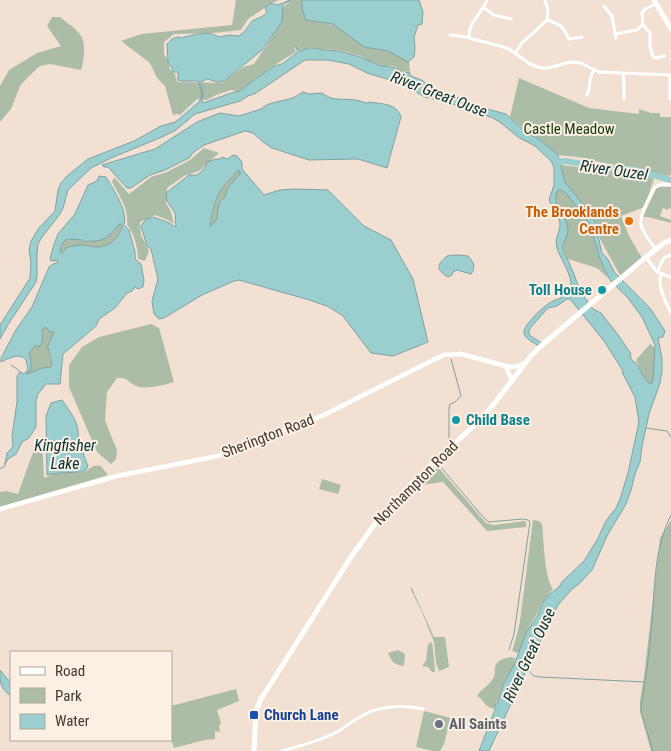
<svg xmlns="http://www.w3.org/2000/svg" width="671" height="751" font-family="'Roboto Condensed',sans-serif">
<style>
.green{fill:#abbda7}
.water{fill:#9bcfcf;stroke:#7fa2a0;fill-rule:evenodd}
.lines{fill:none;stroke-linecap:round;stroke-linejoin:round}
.stream{stroke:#7fa2a0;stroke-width:1}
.river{stroke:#9bcfcf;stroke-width:6}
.minor{stroke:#fff;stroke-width:3}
.tertiary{stroke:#fff;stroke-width:4.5}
.secondary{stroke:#fff;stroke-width:5}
.food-dot{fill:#e8710a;stroke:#fcefe3;stroke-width:2}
.culture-dot{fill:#0f9aa8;stroke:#fcefe3;stroke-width:2}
.transit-dot{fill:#1a4fb4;stroke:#fcefe3;stroke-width:2}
.worship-dot{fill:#6b7280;stroke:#fcefe3;stroke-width:2}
.labels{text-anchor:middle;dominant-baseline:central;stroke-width:4;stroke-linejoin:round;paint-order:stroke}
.park-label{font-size:15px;fill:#133707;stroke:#fcefe3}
.food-label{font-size:15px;font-weight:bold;fill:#c56008;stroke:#fcefe3;text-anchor:end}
.culture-label{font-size:15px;font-weight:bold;fill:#0d838f;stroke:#fcefe3;text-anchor:end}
.street-label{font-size:15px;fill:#3f3933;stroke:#fcefe3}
.transit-label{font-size:15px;font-weight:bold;fill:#164399;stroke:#fcefe3;text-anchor:start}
.worship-label{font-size:15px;font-weight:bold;fill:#5b616d;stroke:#fcefe3;text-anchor:start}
.water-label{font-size:16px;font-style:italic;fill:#003233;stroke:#fcefe3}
</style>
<rect width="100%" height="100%" fill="#f2e1d2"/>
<path class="green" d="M236,0H279L269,5L248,19L241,30L214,33L174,34L164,42V54L168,60L170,70L175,74L177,82L222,83L243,67L254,64L282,22L283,8L285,5L293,0H303L304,16L306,20L334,25L363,46L388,51L409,62L410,71C404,72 399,73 396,67L390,66L388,67L371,62L362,56L338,50L322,49L311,47L301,50L296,45L294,47L296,52L273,66L239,91L231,90L216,95L207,100L197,99L180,115L178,114L173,115L165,86L157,78L150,63L121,41L141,34L232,25Z
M52,17H60C66,22 74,27 79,33C87,42 84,60 81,70L50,64L40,66L28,77L20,86L11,109L0,122V86L9,70L37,53L61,46L47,26Z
M519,78L589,108L639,114V109L651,113H660V117H671V175L667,176L638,168L604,163L578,157L558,155L540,140L519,125L510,117Z
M204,148L219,153L199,171L184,176L167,188L166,203L171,212L174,224L168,220L155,215L140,222L141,235L149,251L145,261L138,259C138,248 134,233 127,225C129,209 119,195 112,182L114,177L129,194L151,177L167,172L190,160Z
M561,165L647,176L654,179L645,206L642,208L621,216L629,236L642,258L621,277L599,237V227L591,215L565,182Z
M237,171H240V174L233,183L228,187L225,197L221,200L217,219L213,226L210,227C213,213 215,197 224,186C228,180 234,177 237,171Z
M660,187H671V209L669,208L668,210L663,208L660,216L671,220V223L648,217H643L656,189Z
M559,189H561L568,194L575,205L585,213L590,225L598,254L608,278L597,268L568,259L561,244L568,234V231L564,216L556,204L554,196Z
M119,224H121L122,226C118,238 110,247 96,247C91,247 85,244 81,245C75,246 68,251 62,253L60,252L61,247L65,240C71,239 80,238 84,242C95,239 112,233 119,224Z
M151,324L159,328L174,382C164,385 146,390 136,386C126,381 130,378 117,378L107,392L105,420L112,438L117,450L116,459L111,464L97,452L69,387V365L82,347L99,337Z
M43,327L54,332C53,339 49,346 49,352C49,359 53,362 50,368C40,367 36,372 26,375L27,372L31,370V361L29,353L35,346L43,333L42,330Z
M650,344L654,347L655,349L653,379L652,383L650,385L646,381L636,360Z
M42,437L44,478C49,476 54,473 59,473C68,472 75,474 84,472C92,469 90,464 101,466L108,475L0,507V492L6,491L18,494L36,444Z
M438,467L486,523L493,525L525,521L526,523V527L487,531L443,482L422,485L419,484Z
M322,479L341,485L338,494L319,489Z
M533,520L539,521L542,524C544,540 544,577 553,589L542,603L537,614L530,625L518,653L512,651L516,638L520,621Z
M671,520V751H651L640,711V701L644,677L660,538Z
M411,586L434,637H445L449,667L439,671L436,663L434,642L421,610L411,590Z
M432,642L434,658L435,672H432L428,667L422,666L426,661L428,644Z
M398,650L405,654L404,666C393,664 393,663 388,653Z
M510,657L515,658L514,665L504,682L494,709C482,705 486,701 477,696C481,689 490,685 494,677C496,673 493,666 498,662C501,659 507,658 510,657Z
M236,689L239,701L217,710L221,723L219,726L220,732L215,731V739L205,740L174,748L171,739V706Z
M424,711L451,718L444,744L440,751H433L416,747Z"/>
<path class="water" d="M289,0H292L283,4L282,22L262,50L224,81C216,84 213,80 207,79L201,82L203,93L202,100L203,103L237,91L238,92L274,66L282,64L298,52L295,46H296L301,51L308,48H314L324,50L339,51L361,57L378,65L395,68L404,73L410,72L409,74C413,78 419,78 423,81C426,84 429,86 432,88L491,110L506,114L527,133L540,140L558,155L565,182L588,211L598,227L597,232L602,253L607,258L615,273L650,308L665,331L663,337L658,338L662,359V371L660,383L649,414L642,446L640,462L635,474L631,490L626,504L607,536L592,570L579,584L572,589L558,605L531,660L528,667L530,669L528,672L526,671L521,682L489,751H479L496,707L494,704H497L504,683L514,665L526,633L538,615L543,602L549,595L559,587L562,582L584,561L597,540L606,521L616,508L620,499L628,473L639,422L635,397L622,372L623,371L604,341L570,299H567L557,306L548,308L531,327L529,331V335L542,343L539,346C534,343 525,339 524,333C523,325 544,306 551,302C558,299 570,296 571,286C572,276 562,261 558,251C553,236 560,235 560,224C560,216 552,207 549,200L554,185V167L551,161L535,146L518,137L501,123L493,118L449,103L425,97L409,88L390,80L367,73L349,64L328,60H305L256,93L248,96L240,101L195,114L176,130L162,137L111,158L91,168L68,190L63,208L60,214L42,237L38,244L37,254V275L36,282L9,323L0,339V325L30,278L31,262L29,250L31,241L39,228L55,211L58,190L61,183L67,176L88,159L134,141L161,126L175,122L179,119L199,102L202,95L199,82L197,81H181L178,80V72H172V68L168,63L167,44C171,40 173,37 179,37L181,38C193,35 208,30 219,37L229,35L239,36L245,31L252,21L263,16L267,12L265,8L270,3C277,6 283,4 289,0ZM558,190H561L566,193L575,205L582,212L590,225L600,259L610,280L628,298L642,317L655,345L653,379L652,383L650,384C643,379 641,369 635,362H633L630,356L631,354L619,336L601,313L593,309L580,291L574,274L562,247C564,242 567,237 568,232C569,215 549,208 558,190Z
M302,0H419L423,12L422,24L418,25L414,37L415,48L414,57L408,62L388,51L364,47L333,24L306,20L302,9Z
M303,92L309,94L322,93C334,102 341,98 355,100C360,100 363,103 368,103L369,102C381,104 397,103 401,117L387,168L358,159L309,160L272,148L263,142L253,133L245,131L204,145L194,152L189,158L165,170L150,175L131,188H127L108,167H104L102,165L155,149L197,122L220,113L239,116L261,109C269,101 282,102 292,98C296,97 299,94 303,92Z
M233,155L237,156L242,162V169L264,195L280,190L295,189L328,190L364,226L391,240L413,279L428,342L393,356L371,353L342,315L327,306L306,299L239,280L234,281L202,295L164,318L159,319L154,314L152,301L158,279L151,249L147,246L141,226L146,219L153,217C158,219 163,220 167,222C171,223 173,226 176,227L175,213L167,201L166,193L189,175H197L201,172L206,166L207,162L216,159H221L222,157L228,159ZM237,171H240V174C236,178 233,182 229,187C226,190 226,194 224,198C221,201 220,200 219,204C216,214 220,220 210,226C212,213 215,198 223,187C227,181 234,177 237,171Z
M99,176L106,177C113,189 128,210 124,225L129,230L135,252V256L136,260L141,264L144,280L143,287L138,289L135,287L132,291L127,293L115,308L99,319L96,326L63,354L60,384H46L38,394L36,401V427L29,438L22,442L16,454L8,459L5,464L7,453L12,448L13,444L12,436L17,402V376L20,372L24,374L28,369C27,366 27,363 26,360C21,352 7,359 1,362V358L17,328L32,307L49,267L53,264L58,262V260L51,261L50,259L54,244L58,234L75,214L88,185L97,181ZM119,224H121L122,226C119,238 110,247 97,247C92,247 87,245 81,245C76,245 71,246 66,248L62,253L60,252L61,247L65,240L71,239L82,240L84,242C89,240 96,242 101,240C108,238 115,230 119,224ZM43,328H47L49,332H54L47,348L49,349C49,356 54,363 50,368C41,366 36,372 27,374V372L31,370V361L29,353L35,346H41C44,339 41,332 43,328Z
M459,255L468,256C474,262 476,268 471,274L457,270L453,272L452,275L448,277C439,272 435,266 444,259C445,258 446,257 447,256C450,255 456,255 459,255Z
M62,400C70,412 80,423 78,438L81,441L84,456L88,466L86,470L82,472L59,473L47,475L46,416L51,403Z
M0,670L11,683V696C0,688 0,683 0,670Z"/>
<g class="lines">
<path class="stream" d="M11,365L17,369L20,372
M646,428L667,431L671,437
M449,441V408L450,404L455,402L461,396L451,359
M439,465L484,518L489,522L522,519L528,520L530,522L514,634L509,650
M0,469L5,466V464
M529,671L534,676L540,677L645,682L641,707V712L653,751
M645,681C649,657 651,633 653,608C655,576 656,545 671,515"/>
<path class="river" d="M557,162L565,161L595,166L636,170L671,180"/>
<path class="minor" d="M656,4L645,9L642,13L643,25L650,33V46L653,57L656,58L664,56
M604,6L612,16L616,38
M484,8L494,15L511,19
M547,20C560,24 563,26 569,39L582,37
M615,34L637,30L642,25
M450,35C456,36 467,36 472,39L497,45L509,49L530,64L541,68H548L570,62L581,63L599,72L671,75
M469,37C468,23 482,13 487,0
M515,53L522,43L547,20L548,10L545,0
M623,73L624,84V99
M670,75V99
M587,95C591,86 588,79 594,70
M656,249C651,244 643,232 641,225C639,216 651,194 655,187L661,184L671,185
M646,257L657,272L671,277
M657,272L664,258L671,255
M661,274C657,287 666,302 671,313
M282,751C301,746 319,741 337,732C345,727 352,721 360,717C379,705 402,705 423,709"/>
<path class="tertiary" d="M506,366L512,381
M0,509L117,476L218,456L258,438L297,426L324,415L425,364L444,355L461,354L506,366L514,367L525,363"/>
<path class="secondary" d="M654,0L671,29
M254,751L256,711L261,699L351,557L377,521L413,482L481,419L494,404L530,357L542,345L646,257L664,243L671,240"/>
</g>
<circle class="food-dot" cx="629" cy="221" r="5"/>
<g class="culture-dot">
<circle cx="602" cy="290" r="5"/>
<circle cx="456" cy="420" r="5"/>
</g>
<rect class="transit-dot" x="249" y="710" width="10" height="10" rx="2.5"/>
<circle class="worship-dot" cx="439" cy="724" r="5"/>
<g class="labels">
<g class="park-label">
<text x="569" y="129">Castle Meadow</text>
</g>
<g class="food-label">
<text x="619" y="212">The Brooklands<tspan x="619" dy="17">Centre</tspan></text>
</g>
<g class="culture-label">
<text x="592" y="290">Toll House</text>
<text x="466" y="420" text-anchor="start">Child Base</text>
</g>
<g class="street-label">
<text transform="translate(268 436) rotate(-21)">Sherington Road</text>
<text transform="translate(416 483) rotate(-45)">Northampton Road</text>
</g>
<g class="transit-label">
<text x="264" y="715">Church Lane</text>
</g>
<g class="worship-label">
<text x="449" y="724">All Saints</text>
</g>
<g class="water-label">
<text transform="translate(439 94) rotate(21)">River Great Ouse</text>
<text transform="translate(614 170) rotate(8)">River Ouzel</text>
<text x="65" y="445">Kingfisher<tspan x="65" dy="18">Lake</tspan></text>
<text transform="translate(529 655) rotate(-65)">River Great Ouse</text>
</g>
</g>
<rect x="10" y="651" width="162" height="90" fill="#fcefe3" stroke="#b0a69d"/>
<rect x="20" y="667" width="25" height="8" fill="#ffffff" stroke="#b0a69d"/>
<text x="55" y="676" font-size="15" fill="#3f3933">Road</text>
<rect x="20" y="688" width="25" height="15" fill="#abbda7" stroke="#b0a69d"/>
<text x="55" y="701" font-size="15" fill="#3f3933">Park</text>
<rect x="20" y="714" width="25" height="15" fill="#9bcfcf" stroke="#b0a69d"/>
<text x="55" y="726" font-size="15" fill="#3f3933">Water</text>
</svg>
